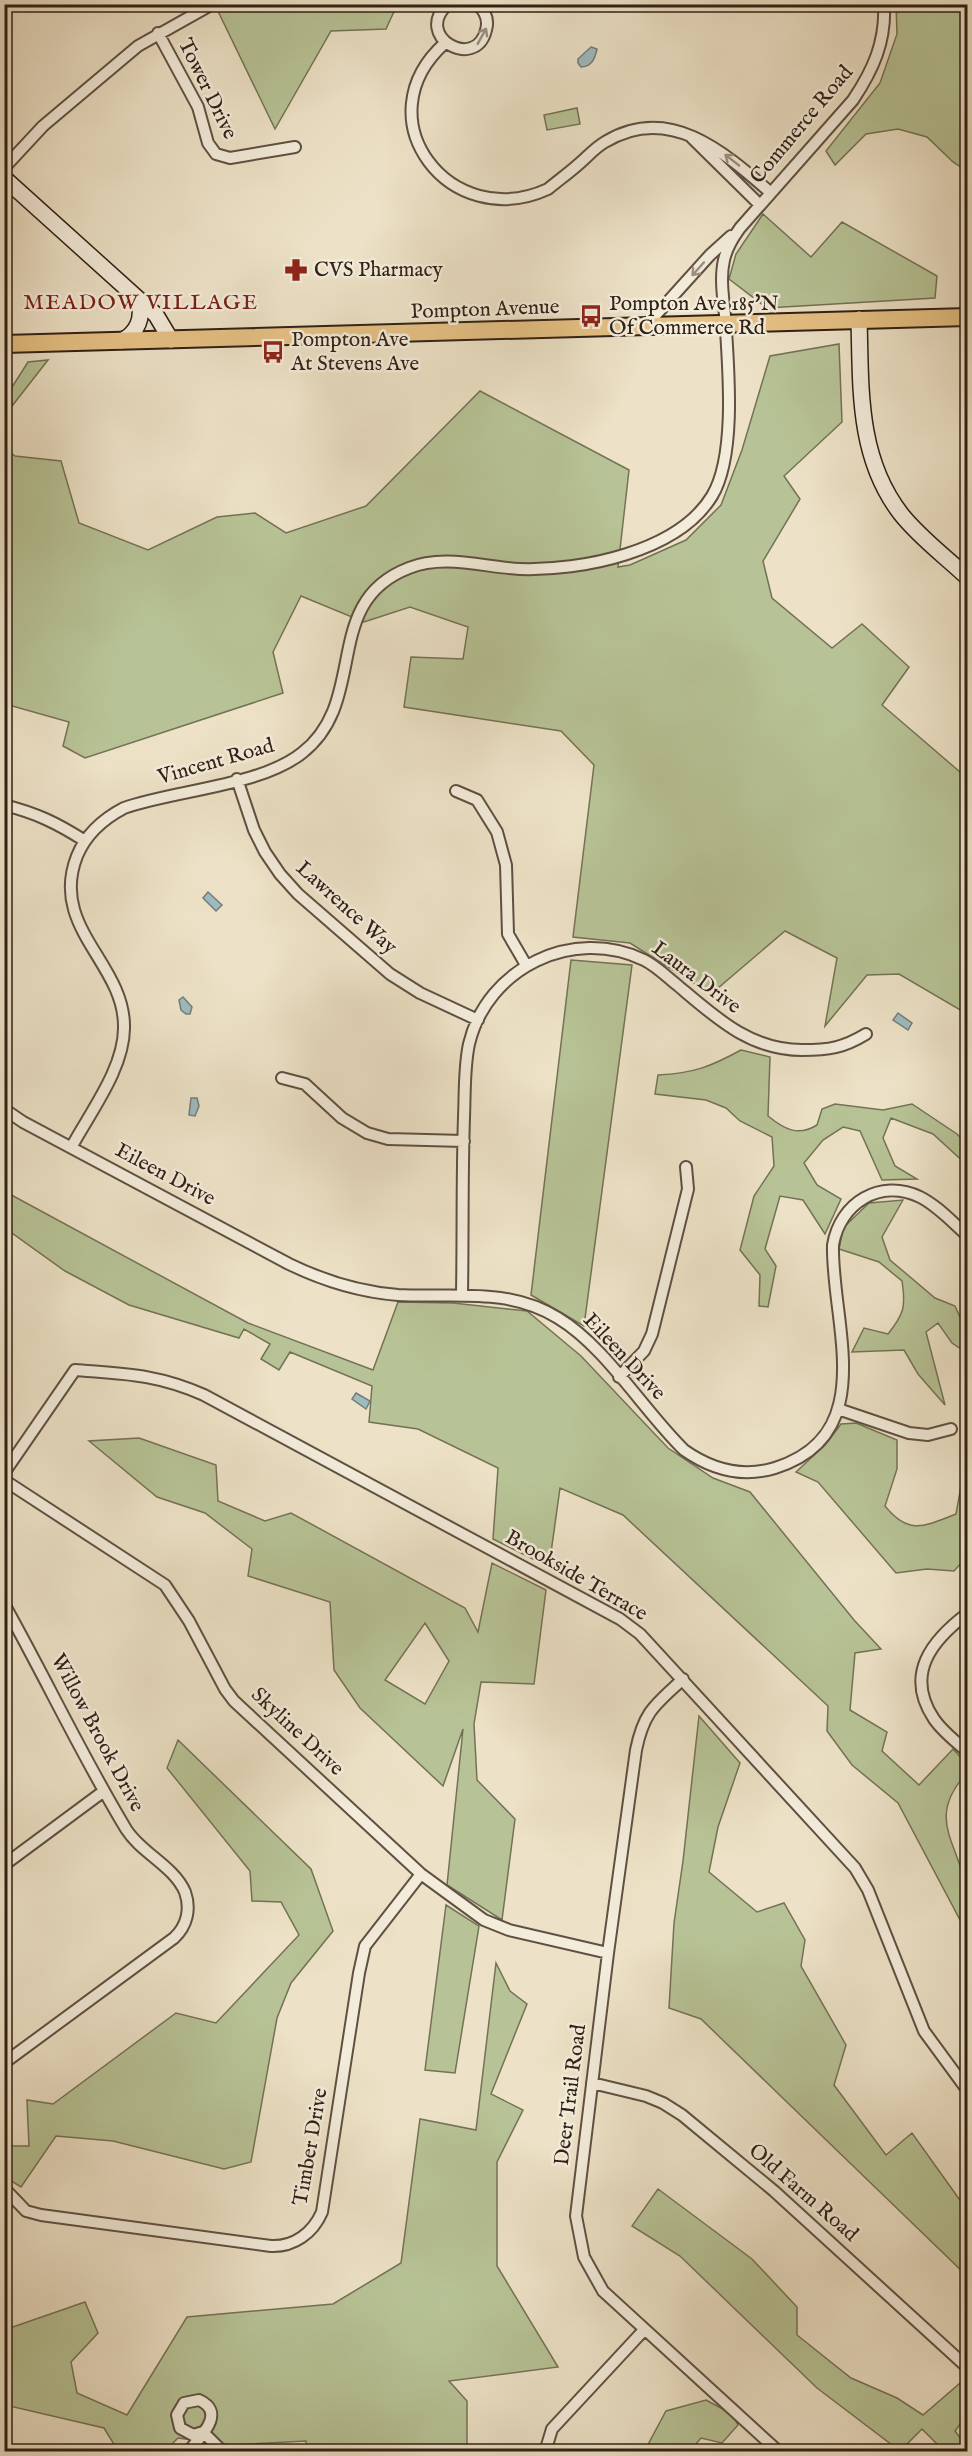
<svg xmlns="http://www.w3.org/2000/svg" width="972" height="2456" font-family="'IM FELL English',serif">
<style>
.green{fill:#b7c396;stroke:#747256;stroke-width:1.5;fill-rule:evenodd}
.water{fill:#9ebbc0;stroke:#727d7c;stroke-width:1.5}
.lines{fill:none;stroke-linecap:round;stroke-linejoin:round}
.minor-casing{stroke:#5f5042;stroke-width:14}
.secondary-casing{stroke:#302015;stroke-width:18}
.primary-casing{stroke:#302015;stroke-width:20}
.minor{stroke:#f3ecdb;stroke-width:10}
.secondary{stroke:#f3ecdb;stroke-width:15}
.primary{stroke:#e6c184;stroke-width:16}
.oneway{stroke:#9b9082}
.labels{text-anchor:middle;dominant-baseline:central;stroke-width:5;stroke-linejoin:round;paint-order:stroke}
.street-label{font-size:21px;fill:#302015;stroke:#f3ecdb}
.poi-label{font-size:21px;fill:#302015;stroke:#f3ecdb;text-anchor:start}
.neighbourhood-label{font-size:22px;letter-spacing:1.5px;fill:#7a1f14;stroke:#f3ecdb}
</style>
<rect width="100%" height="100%" fill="#ede2c7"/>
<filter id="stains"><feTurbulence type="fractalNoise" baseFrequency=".00333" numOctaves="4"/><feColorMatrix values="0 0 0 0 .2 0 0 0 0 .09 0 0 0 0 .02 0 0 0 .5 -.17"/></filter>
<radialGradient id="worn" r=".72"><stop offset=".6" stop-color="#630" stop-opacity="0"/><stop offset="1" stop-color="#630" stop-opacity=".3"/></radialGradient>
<path class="green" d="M215,5H397L386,29L331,31L275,129Z
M896,5H967V171L953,162L927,137L898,129L866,134L835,165L826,151L880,83L897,34Z
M577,108L580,124L547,130L544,115Z
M763,214L811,257L842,222L937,276L935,298L767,308L729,279L736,254Z
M839,344L842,422L784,476L800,499L763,561L772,598L832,648L862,624L909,667L882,705L967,778V1014L899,974L867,975L825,1026L837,958L785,931L711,994L630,943L573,937L594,765L561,731L404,707L411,657L463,659L468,627L410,607L364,622L301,596L273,652L283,693L85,758L63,746L69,722L5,704L4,447L15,456L61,461L79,523L148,550L217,517L255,513L286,533L366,506L480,391L629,470L618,567L630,565L686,540L721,505L742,450L770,356Z
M48,360L5,415V398L28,362Z
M571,960L632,965L584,1326L531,1295Z
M741,1050L770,1057L768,1116C784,1129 798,1137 817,1125L822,1109L835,1104L883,1110L912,1104L957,1134L967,1144V1165L933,1134L891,1118L883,1138L895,1166L917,1179L882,1180L860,1131L843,1127L823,1140L804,1163L817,1185L841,1199L825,1234L803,1200L780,1196L765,1249L776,1266L768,1307L759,1306L760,1275L740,1250L754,1196L774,1166L772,1137L740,1121L726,1108L706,1100L655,1094L658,1075C694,1073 710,1067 741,1050Z
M4,1191L248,1323L373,1370L398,1302L453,1303L527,1311L581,1356L668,1448L713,1478L750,1492L854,1620L881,1649L855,1653L850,1710L887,1732L882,1751L919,1785L953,1749L967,1764V1773C925,1818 958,1842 967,1890C970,1903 968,1919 967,1933L898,1803L852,1765L827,1731L828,1706L623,1515L560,1488L549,1567L493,1539L498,1468L418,1429L369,1422L372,1386L290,1352L279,1370L261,1359L270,1344L244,1329L239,1338L129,1305L65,1271L5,1228Z
M903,1200L882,1237L890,1260L935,1298L955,1306L967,1333V1353L952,1343L938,1323L926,1332L945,1405L918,1374L904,1350L852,1352L864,1328L888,1334C904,1314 906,1307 902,1281L879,1262L839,1249L843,1228L869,1203Z
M856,1423L897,1440V1469L885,1506C909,1536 925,1526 956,1514L963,1475L967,1477L966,1558L954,1571L927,1569L896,1573L818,1482L796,1472L826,1444L841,1424Z
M139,1438L216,1465L218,1501L265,1521L291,1513L465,1608L478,1632L492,1563L546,1590L534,1684L481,1682L474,1724L477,1780L515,1819L502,1920L447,1885L463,1729L443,1786L360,1708L334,1670L330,1602L248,1576L252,1549L205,1513L157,1497L89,1441ZM425,1623L449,1661L425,1704L385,1680Z
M699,1716L740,1763L718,1827L709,1872L757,1912L784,1903L805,1940L801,1966L846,2045L834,2085L886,2155L912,2133L962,2203L967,2212V2276L701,2019L669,2008L674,1923L683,1861Z
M178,1740L311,1869L333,1931L291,1983L277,2018L251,2162L224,2169L113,2141L56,2136L21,2187L5,2177V2146H29L27,2100L53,2104L176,2013L216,2023L299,1935L281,1902L252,1901L250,1871L167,1768Z
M446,1905L479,1926L455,2073L425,2070Z
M496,1963L510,1991L527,2004L491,2094L523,2110L497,2162V2266L558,2367L449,2381L467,2401V2451L308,2452L306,2441L233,2445L178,2438L165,2451H118L104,2428L5,2405L4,2330L85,2302L98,2333L71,2362L77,2393L127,2415L187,2317L333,2304L401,2263L420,2119L476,2130Z
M658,2189L752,2259L797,2307V2335L851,2378L897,2398L923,2415L966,2378L967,2380V2415L955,2431L967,2447V2451H944L922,2429L900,2451L817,2388L680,2256L632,2226Z
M706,2400L732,2414L738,2425L722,2443L701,2438L690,2451L644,2452L666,2411Z"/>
<path class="water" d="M591,47L597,49C595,58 592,67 581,67L578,63V59Z
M208,892L222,905L216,911L203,898Z
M183,997L192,1007L190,1014H186L181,1010L179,1000Z
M898,1013L912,1023L908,1030L893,1020Z
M191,1098H197L199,1106L195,1116L189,1115Z
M356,1393L370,1401L366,1409L352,1399Z"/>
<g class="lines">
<g class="minor-casing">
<path id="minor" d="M448,4C412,36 476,72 486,30C489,20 485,11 477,4
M158,33L198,107L208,143L216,154L230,158L295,147
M445,43C361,118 450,234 548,189C559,180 570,172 580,163C588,156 596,147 605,142C669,103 724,152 771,193
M691,137L760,205
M4,168L43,126L138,46L211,5
M645,327L710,255L731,236
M237,779L254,830L265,852L280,874L298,894L390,974L420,993L478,1020
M456,791L477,800L497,832L506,865L508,934L526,965
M4,805C36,813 57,823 85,841
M282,1078L305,1084L342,1118L367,1133L388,1139L464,1141
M4,1109L23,1122L289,1264C324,1281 360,1292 398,1295C454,1298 508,1287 558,1318C606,1347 643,1410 684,1450C711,1469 742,1478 775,1468C881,1435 831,1322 833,1245C840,1203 880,1178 920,1197C938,1206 953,1223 968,1236
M72,1146C91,1111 125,1067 124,1026C124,963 49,927 77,856C86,834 103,819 124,808C175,790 261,786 302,753C370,700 320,602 409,568C444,554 483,567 520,569C581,571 678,552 712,496C737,455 728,364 725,315C723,297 720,277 724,260C727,247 733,238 740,228L853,100C873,70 886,42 884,4
M462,1294C463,1235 462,1176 464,1117C465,1093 464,1067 469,1044C487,968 573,926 644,960C656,966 666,976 676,984C714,1016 749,1050 802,1050C829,1050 843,1048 866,1034
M619,1377L644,1351L652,1334L688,1189L686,1167
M838,1409L909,1433L928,1435L951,1429
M4,1473L75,1370C125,1374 157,1374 204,1395L620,1619L640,1634L855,1868L868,1890L924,2031L968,2091
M4,1480L165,1585L189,1621L225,1689L234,1701L421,1874L484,1920L509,1930L608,1953
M4,1604C46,1679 82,1756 126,1829C141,1853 174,1866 185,1892C191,1909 187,1926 174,1938L4,2063
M968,1613C932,1640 904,1674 934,1719C943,1732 956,1742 968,1752
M683,1679C655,1705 644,1711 636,1750L608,1953L576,2216L584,2257L603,2291L779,2452
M4,1865L104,1791
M592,2083L646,2096L663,2103L682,2115L774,2191L968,2368
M4,2188L26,2211L41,2215L271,2246C294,2247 313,2233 322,2212L359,1973L365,1946L421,1874
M203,2432L223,2452
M188,2452C200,2437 227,2413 199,2400L184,2403L177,2415L180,2428L193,2435L203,2432
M545,2452L552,2429L644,2330"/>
</g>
<g class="secondary-casing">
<path id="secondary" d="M4,178L156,315L171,340
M859,319C861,388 857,457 901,514C920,538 946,557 968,578
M121,341C138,333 144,317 138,299"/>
</g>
<g class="primary-casing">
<path id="primary" d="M4,344L968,317"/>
</g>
<use href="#minor" class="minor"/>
<use href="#secondary" class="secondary"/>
<use href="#primary" class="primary"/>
</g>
<defs><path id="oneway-shaft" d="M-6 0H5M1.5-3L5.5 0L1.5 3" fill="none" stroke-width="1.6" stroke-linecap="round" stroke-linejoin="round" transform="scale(1.5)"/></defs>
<g class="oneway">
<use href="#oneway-shaft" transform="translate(482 36) rotate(-61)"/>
<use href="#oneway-shaft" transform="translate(732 160) rotate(-142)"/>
<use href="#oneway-shaft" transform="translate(698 269) rotate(132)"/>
</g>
<defs>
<g id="pharmacy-bare" transform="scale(1.8)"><path d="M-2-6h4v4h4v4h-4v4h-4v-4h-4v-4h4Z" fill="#8f2418" stroke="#f3ecdb" stroke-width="2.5" paint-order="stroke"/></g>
<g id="bus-bare" transform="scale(1.8)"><path d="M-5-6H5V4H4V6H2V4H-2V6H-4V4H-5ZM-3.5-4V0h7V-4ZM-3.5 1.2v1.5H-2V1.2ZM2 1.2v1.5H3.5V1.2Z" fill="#8f2418" stroke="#f3ecdb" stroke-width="2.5" paint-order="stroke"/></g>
</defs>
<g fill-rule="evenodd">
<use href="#pharmacy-bare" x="296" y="270"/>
<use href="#bus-bare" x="591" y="316"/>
<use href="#bus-bare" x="273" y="352"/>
</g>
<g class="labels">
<g class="street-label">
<text transform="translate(207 89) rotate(64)">Tower Drive</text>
<text transform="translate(802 125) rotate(-50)">Commerce Road</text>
<text transform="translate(485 310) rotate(-2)">Pompton Avenue</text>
<text transform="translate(216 762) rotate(-16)">Vincent Road</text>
<text transform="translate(346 908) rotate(42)">Lawrence Way</text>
<text transform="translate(696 978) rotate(37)">Laura Drive</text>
<text transform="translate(165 1175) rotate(28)">Eileen Drive</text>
<text transform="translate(624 1357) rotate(47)">Eileen Drive</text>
<text transform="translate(576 1576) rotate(30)">Brookside Terrace</text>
<text transform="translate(297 1732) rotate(43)">Skyline Drive</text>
<text transform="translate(97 1733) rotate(62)">Willow Brook Drive</text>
<text transform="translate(571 2095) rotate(-83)">Deer Trail Road</text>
<text transform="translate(311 2147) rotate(-80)">Timber Drive</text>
<text transform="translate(803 2193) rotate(41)">Old Farm Road</text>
</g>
<g class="poi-label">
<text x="314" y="270">CVS Pharmacy</text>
<text x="609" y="304">Pompton Ave 185'N<tspan x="609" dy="24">Of Commerce Rd</tspan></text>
<text x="291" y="340">Pompton Ave<tspan x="291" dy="24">At Stevens Ave</tspan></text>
</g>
<g class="neighbourhood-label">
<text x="141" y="303">MEADOW VILLAGE</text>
</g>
</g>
<rect width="972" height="2456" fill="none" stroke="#ede2c7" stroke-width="24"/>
<rect x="6" y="6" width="960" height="2444" fill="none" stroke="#302015" stroke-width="3"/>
<rect x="12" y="12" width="948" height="2432" fill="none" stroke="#302015" stroke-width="1.5"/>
<rect width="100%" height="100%" filter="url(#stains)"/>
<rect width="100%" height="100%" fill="url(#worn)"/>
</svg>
